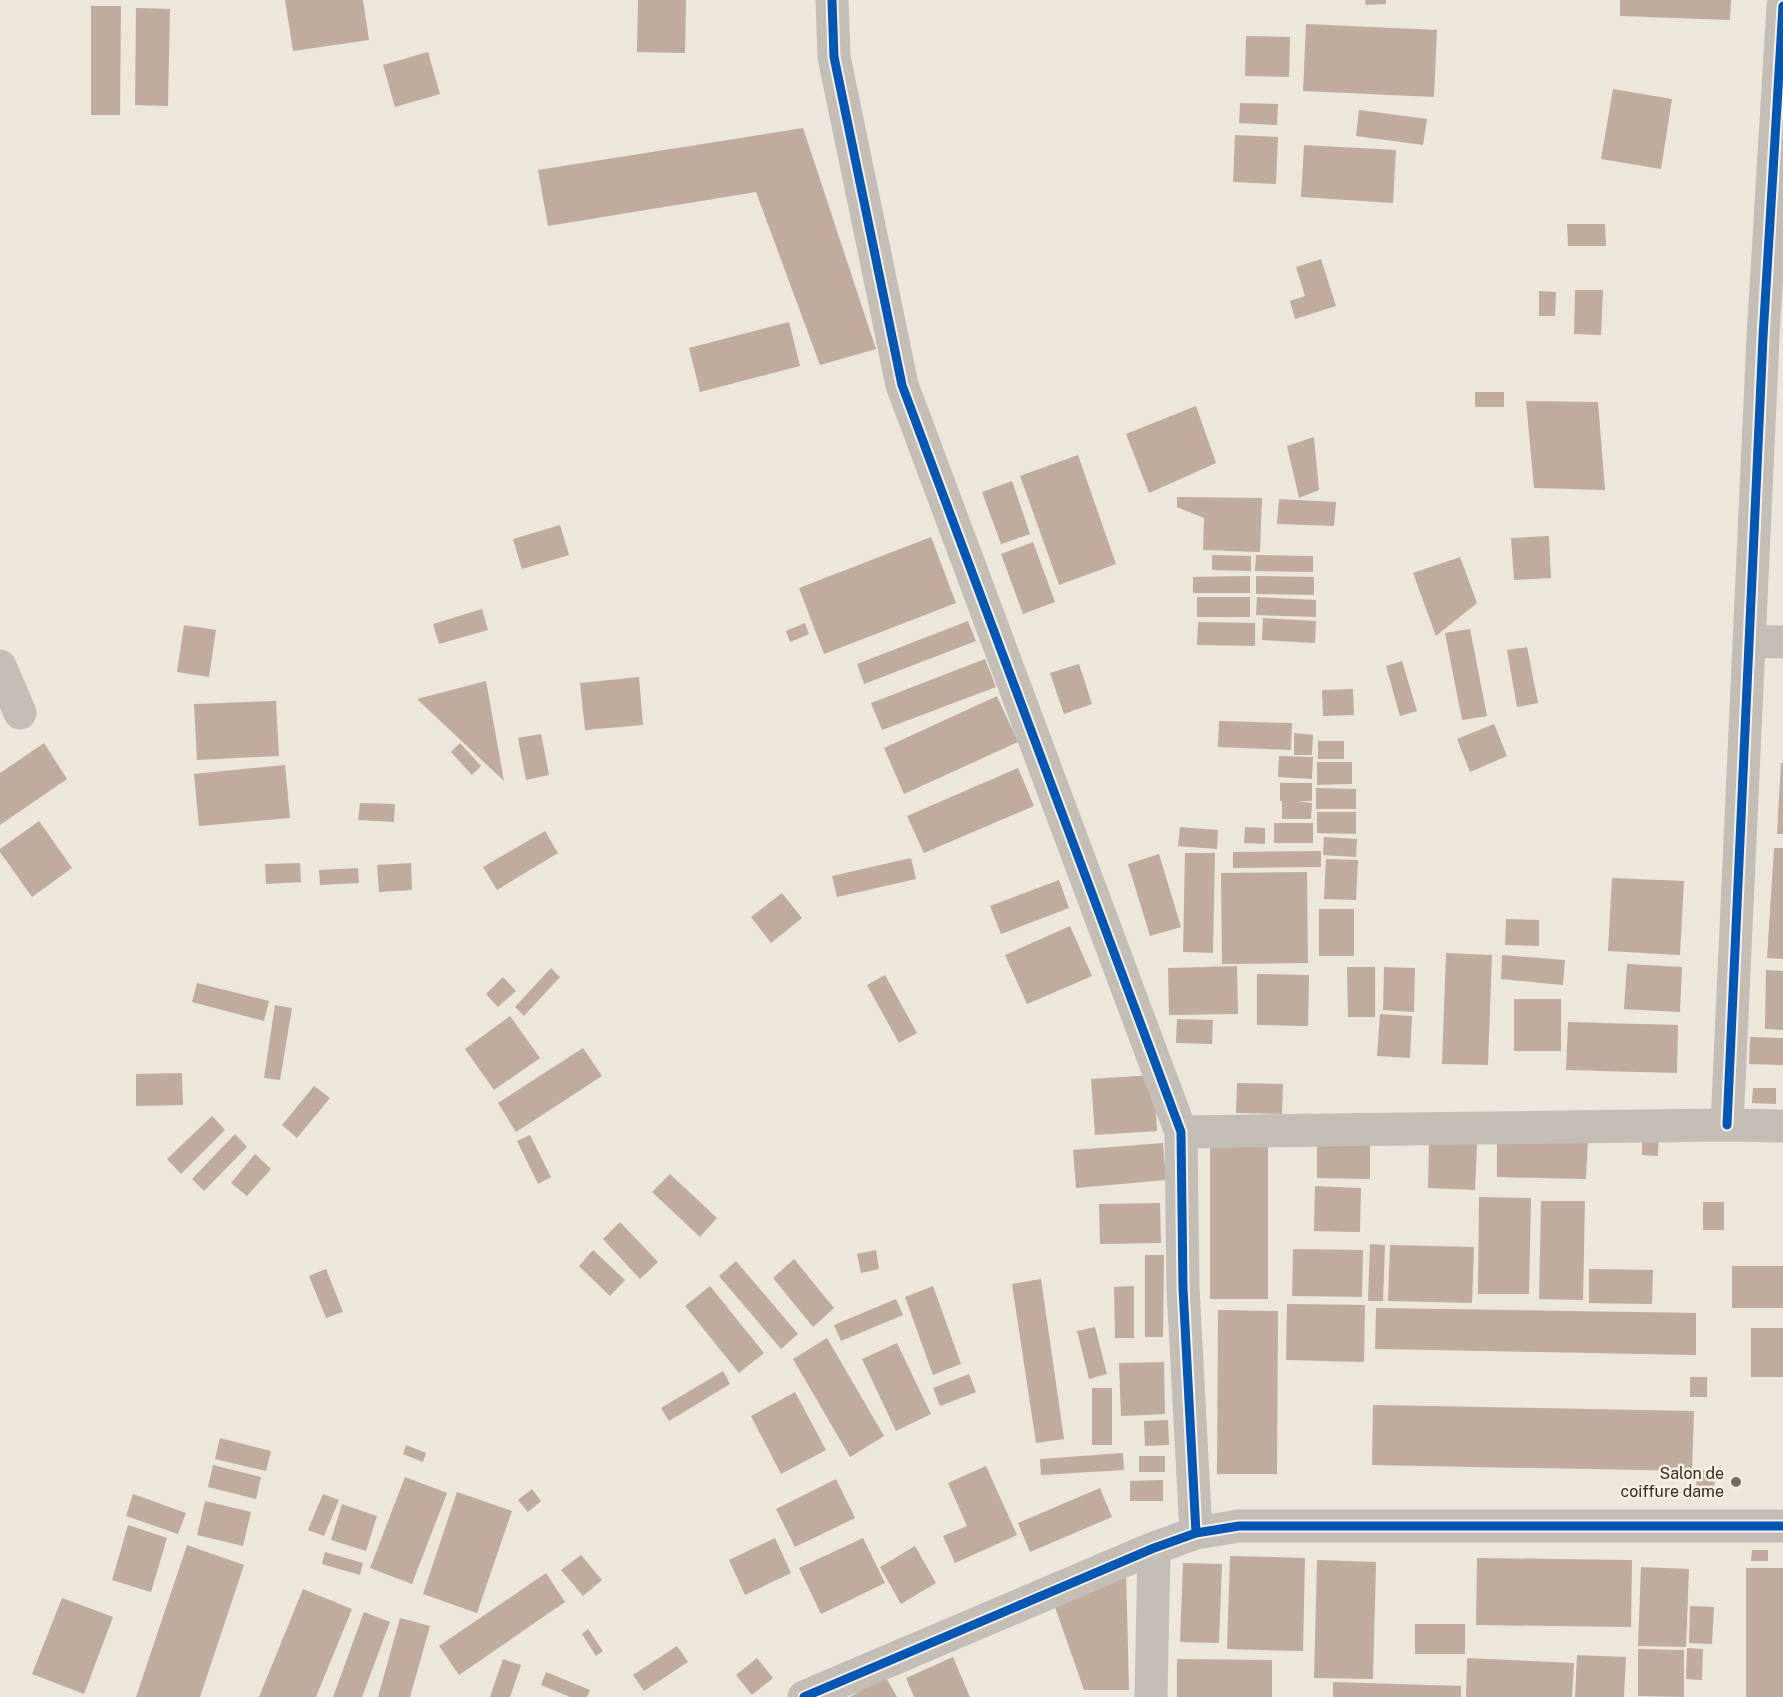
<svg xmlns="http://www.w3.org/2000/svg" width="1783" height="1697" font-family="'Public Sans',sans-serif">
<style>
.building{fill:#c0ab9c}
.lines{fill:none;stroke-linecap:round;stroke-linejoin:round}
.street{stroke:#c4bdb5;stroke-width:33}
.cycleway-casing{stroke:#f9f1e1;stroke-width:13}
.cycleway{stroke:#0057b8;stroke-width:9}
.poi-dot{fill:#746c64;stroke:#f9f1e1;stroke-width:2}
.labels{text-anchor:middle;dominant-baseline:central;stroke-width:5;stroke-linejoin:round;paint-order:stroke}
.poi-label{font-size:16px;fill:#332b24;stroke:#f9f1e1;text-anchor:end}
</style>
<rect width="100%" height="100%" fill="#ece6db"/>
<path class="building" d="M285,0H363L369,40L293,51Z
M638,0H686L685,53L637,52Z
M1365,0H1386V4L1366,5Z
M1620,0H1731L1730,20L1620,16Z
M91,6H121L120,115H91Z
M136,8L170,9L168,106L135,105Z
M1306,24L1437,30L1434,97L1303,91Z
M1246,36L1290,37L1289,77L1245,76Z
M428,52L440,94L395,107L383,65Z
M1613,89L1672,99L1661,169L1601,159Z
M1240,103L1278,104L1277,125L1239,123Z
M1359,110L1427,119L1423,145L1356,136Z
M803,128L876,349L820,365L756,192L548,226L538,170Z
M1235,135L1278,137L1276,184L1233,182Z
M1304,145L1396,150L1393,203L1301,197Z
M1567,224H1605L1606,246H1568Z
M1321,259L1336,306L1295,319L1290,301L1305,296L1296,267Z
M1575,290H1603L1601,335L1574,334Z
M1539,291L1556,292L1555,316H1539Z
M789,322L800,366L700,392L689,348Z
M1475,392H1504V407H1475Z
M1526,401L1598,402L1605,490L1534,488Z
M1196,406L1216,463L1149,493L1126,434Z
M1314,437L1319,490L1299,498L1287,446Z
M1078,455L1116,564L1059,585L1020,476Z
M1012,481L1030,534L1001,544L982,492Z
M1177,497L1262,498L1260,552L1203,550L1204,518L1177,507Z
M1279,499L1336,502L1334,526L1277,524Z
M560,525L569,555L522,569L513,539Z
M1549,536L1551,578L1514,580L1511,538Z
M931,537L956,603L824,654L799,588Z
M1033,542L1055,602L1023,614L1001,554Z
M1212,555L1251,556V571L1212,570Z
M1256,555L1313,556V572L1255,571Z
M1460,557L1477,603L1436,636L1413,573Z
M1250,576V593H1193V577Z
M1256,576L1314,577V595L1256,594Z
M1197,597H1250V617H1197Z
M1257,597L1316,600V617L1256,615Z
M482,609L488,630L439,644L433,624Z
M1263,618L1316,621L1315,643L1262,640Z
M968,621L976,641L864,684L857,664Z
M1198,622L1255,623V646L1197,645Z
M805,623L809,634L790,642L786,631Z
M184,625L216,630L209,677L177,672Z
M1470,629L1487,716L1462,720L1445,633Z
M1527,647L1538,703L1517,707L1507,650Z
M985,659L996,687L882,730L871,703Z
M1402,661L1417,711L1400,716L1386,666Z
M1079,664L1092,704L1064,714L1050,673Z
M639,677L643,725L585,730L580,683Z
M486,681L504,781L417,699Z
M1353,689L1354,715L1323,716L1322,690Z
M997,696L1018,742L904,794L884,748Z
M276,701L279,756L197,760L194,704Z
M1219,721L1292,723L1291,750L1218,747Z
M1494,724L1507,756L1470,772L1457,739Z
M1294,733L1313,735L1312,755H1294Z
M541,734L549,775L526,780L518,738Z
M1318,741H1344V759H1318Z
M44,743L67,779L0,825V773Z
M460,743L481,766L472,775L451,752Z
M1279,756L1313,757L1312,779L1278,777Z
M1317,762H1352V784L1317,785Z
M1781,763H1783V834H1777Z
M285,765L290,818L199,826L194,774Z
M1018,768L1034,806L924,853L907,816Z
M1280,783H1312V801H1297L1312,803L1311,819H1282V801H1280Z
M1316,788L1356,789V809H1316Z
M360,803L395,804L394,822L358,820Z
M1317,812H1356V834L1317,833Z
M39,821L72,868L32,897L0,852V849Z
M1274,823H1313V843H1274Z
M1180,827L1218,830L1217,849L1178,846Z
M1245,827L1265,828V844L1244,843Z
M545,831L558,853L497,890L483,867Z
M1324,837L1357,839L1356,857L1323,855Z
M1774,848H1783V959L1767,958Z
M1321,851V867L1233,868V852Z
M1185,853H1215L1213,953L1183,952Z
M1159,854L1181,927L1150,936L1128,864Z
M911,858L916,879L837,897L832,876Z
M1326,859L1358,860L1356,900L1324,899Z
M300,863L301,882L266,884L265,864Z
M411,863L412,890L379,892L377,865Z
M358,868L359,883L320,885L319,870Z
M1307,872L1308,963L1222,964L1221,873Z
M1612,878L1684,881L1680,955L1608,951Z
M1059,880L1069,908L1001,934L990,906Z
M782,893L802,918L771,943L751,917Z
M1319,909H1354V956H1319Z
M1506,919L1539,920V946L1505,945Z
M1070,926L1092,976L1027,1004L1005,955Z
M1446,953L1492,955L1488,1065L1442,1064Z
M1502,955L1565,960L1563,985L1501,979Z
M1627,964L1682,967L1680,1012L1624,1009Z
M1237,966L1238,1014L1169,1015L1168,968Z
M1347,967H1375V1017H1348Z
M1384,967L1415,968L1414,1012L1383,1010Z
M551,968L560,977L524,1016L515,1007Z
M1766,970L1783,971V1030L1765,1029Z
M1257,974L1309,975L1308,1026L1257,1025Z
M885,975L917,1033L899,1043L867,985Z
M503,977L516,991L498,1007L486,994Z
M197,983L269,1001L264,1021L192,1002Z
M1514,999H1561V1051H1514Z
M275,1005L292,1008L280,1080L264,1078Z
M1380,1014L1412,1016L1410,1058L1377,1056Z
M510,1016L540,1058L494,1090L465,1049Z
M1177,1019L1213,1020L1212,1044L1176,1043Z
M1568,1022L1678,1025L1677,1073L1566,1070Z
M1750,1037L1783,1038V1065L1749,1064Z
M583,1048L602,1076L516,1132L498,1103Z
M182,1073L183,1105L136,1106V1074Z
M1154,1075L1157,1131L1095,1135L1091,1079Z
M1237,1083L1283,1084L1282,1114L1236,1113Z
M314,1086L330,1098L297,1138L282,1125Z
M1753,1088H1776V1104L1752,1103Z
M212,1116L225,1130L181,1174L167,1159Z
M1642,1130H1659L1658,1156L1642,1155Z
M235,1134L247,1147L204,1191L192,1179Z
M530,1135L551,1177L538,1184L517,1141Z
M1317,1135L1370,1136V1179L1317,1178Z
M1497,1137L1588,1139L1586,1179L1497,1177Z
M1210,1141H1268V1299H1210Z
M1163,1143L1166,1180L1076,1188L1073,1150Z
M1429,1143L1477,1144L1475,1190L1428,1188Z
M255,1154L271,1169L247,1196L231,1183Z
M670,1174L717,1218L700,1237L652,1192Z
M1315,1186L1361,1188L1360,1232L1314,1231Z
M1479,1197L1531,1198L1529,1294H1478Z
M1541,1201H1585L1583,1300L1539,1299Z
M1703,1202H1724V1230H1703Z
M1160,1203L1161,1243L1100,1244L1099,1204Z
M620,1222L658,1262L640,1279L603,1239Z
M1370,1244L1385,1245L1383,1301H1368Z
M1390,1245L1474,1247L1472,1303L1388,1301Z
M1293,1249L1363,1250L1362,1297L1292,1296Z
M593,1250L625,1280L610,1296L579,1266Z
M876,1250L879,1269L861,1273L857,1254Z
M1145,1255H1164L1163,1337H1145Z
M794,1259L834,1308L813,1327L773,1278Z
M736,1261L798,1334L781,1349L719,1276Z
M1732,1266H1783V1308H1732Z
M326,1269L343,1312L326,1318L309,1276Z
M1589,1269L1653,1270L1652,1304L1589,1303Z
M1041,1279L1064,1439L1036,1443L1012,1284Z
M710,1286L764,1353L739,1373L685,1306Z
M933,1286L961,1364L933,1375L905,1297Z
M1134,1286V1338H1115L1114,1287Z
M896,1299L903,1315L841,1341L834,1325Z
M1287,1304L1365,1305L1364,1362L1286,1360Z
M1376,1308L1696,1313V1355L1375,1349Z
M1218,1310L1278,1311L1277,1474H1217Z
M1095,1327L1107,1374L1089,1379L1077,1331Z
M1751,1328H1783V1377H1751Z
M827,1338L884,1436L850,1457L793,1359Z
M897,1343L931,1414L896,1431L862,1359Z
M1164,1362L1165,1414L1121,1416L1119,1363Z
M723,1371L730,1384L669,1421L661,1408Z
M969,1374L976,1392L940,1406L933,1388Z
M1690,1377H1707V1397H1690Z
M1092,1388H1112V1445H1092Z
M795,1392L826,1450L781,1474L751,1416Z
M1373,1405L1694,1411L1692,1471L1372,1465Z
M1168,1420L1169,1445L1145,1446L1144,1421Z
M220,1438L271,1451L266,1471L215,1459Z
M406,1445L426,1453L423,1462L403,1454Z
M1123,1453L1124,1470L1041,1475L1040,1459Z
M1139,1456H1165V1472H1139Z
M213,1465L261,1477L256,1499L208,1487Z
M986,1466L1017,1535L955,1563L943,1536L967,1526L948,1483Z
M1697,1470L1715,1471L1714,1494L1696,1493Z
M405,1477L447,1493L412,1584L370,1568Z
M836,1479L855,1518L795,1547L776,1509Z
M1163,1480V1501H1130V1481Z
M1100,1488L1112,1517L1030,1552L1018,1523Z
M532,1489L541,1501L528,1512L518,1500Z
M457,1492L512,1511L477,1613L423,1594Z
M133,1494L186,1513L178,1534L126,1516Z
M323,1494L339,1500L324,1536L308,1530Z
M205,1501L251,1512L243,1546L197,1535Z
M342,1504L377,1516L366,1551L331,1540Z
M128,1525L167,1538L151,1592L112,1580Z
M775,1538L791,1573L745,1595L729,1560Z
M863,1538L885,1583L821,1614L799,1568Z
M187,1545L244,1565L200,1697H136Z
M915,1546L936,1583L901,1604L880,1567Z
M1752,1550H1768V1561H1751Z
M325,1552L363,1563L360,1575L322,1564Z
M581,1555L602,1580L583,1596L561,1570Z
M1230,1556L1305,1558L1303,1651L1227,1649Z
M1477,1558L1632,1560L1631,1627L1476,1625Z
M1317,1560L1376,1562L1373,1679L1314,1678Z
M1183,1563L1222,1564L1219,1643L1180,1642Z
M1641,1567L1689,1569L1686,1647L1638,1646Z
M1746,1568H1783V1697H1746Z
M1126,1569L1129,1690H1084L1054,1604Z
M546,1573L565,1602L459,1675L439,1646Z
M303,1589L352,1609L316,1697H259Z
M62,1598L113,1617L84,1694L32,1674Z
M1690,1606L1714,1607L1712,1644L1689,1643Z
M364,1612L390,1622L362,1697H333Z
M400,1618L430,1626L410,1697H378Z
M1415,1624H1465V1654H1415Z
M588,1629L603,1651L596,1656L582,1634Z
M677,1646L688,1662L644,1691L633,1675Z
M1687,1648L1703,1649L1702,1680L1686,1679Z
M1638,1649L1684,1650V1697L1638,1696Z
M1577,1655L1626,1657L1624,1697H1575Z
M953,1657L970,1697H914L906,1678Z
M757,1658L773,1678L752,1695L736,1675Z
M1467,1658L1574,1663L1572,1697H1466Z
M503,1659L521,1665L510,1697H490Z
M1177,1659L1272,1660V1697H1177Z
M546,1672L590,1690L587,1697H570L541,1685Z
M885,1676L897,1697H850Z
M1333,1682L1461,1686V1697H1333Z"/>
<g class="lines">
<path class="street" d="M832,0L834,57L902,385L1181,1132L1183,1288L1196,1533
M1749,641L1783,642
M0,666L20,713
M1727,1125L1763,337L1783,6
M1181,1132L1727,1125L1783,1126
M804,1697L1154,1548L1196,1533L1239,1526H1783
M1151,1697L1154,1548"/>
<g class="cycleway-casing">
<path id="cycleway" d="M832,0L834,57L902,385L1181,1132L1183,1288L1196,1533
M1727,1125L1763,337L1783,6
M804,1697L1154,1548L1196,1533L1239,1526H1783"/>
</g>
<use href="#cycleway" class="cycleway"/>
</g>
<circle class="poi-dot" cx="1736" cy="1482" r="6"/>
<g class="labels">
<g class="poi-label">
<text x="1724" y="1473">Salon de<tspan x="1724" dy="18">coiffure dame</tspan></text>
</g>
</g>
</svg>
